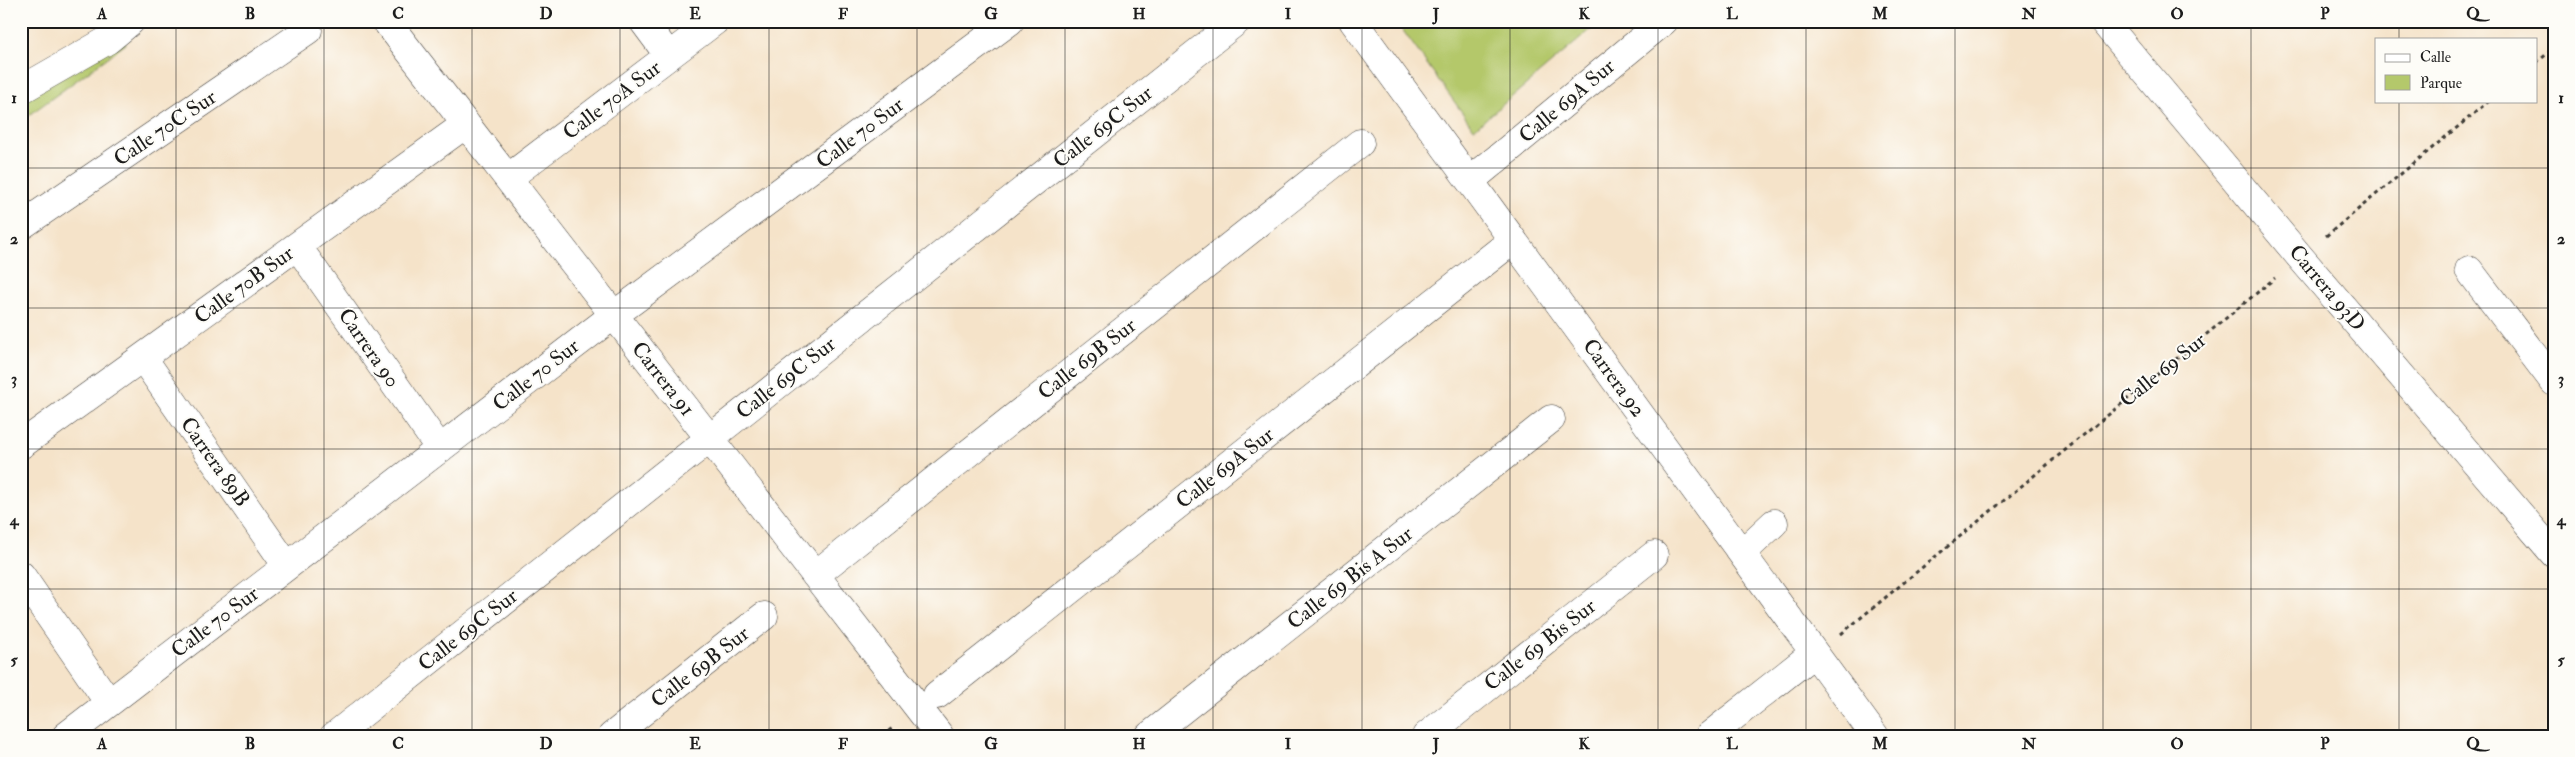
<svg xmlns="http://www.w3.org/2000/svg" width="2575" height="757" font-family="'IM FELL Double Pica',serif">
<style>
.green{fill:#b4c86b;stroke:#687244}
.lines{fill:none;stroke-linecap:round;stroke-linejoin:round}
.minor-casing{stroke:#3d3a36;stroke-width:29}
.path{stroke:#3d3a36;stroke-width:3;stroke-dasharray:4 4;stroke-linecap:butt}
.minor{stroke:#fff;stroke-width:28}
.grid{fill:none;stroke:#1c1c1c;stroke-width:1;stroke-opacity:0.55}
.labels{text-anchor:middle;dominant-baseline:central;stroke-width:4;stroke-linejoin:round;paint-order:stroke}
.street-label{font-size:21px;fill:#1c1c1c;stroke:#fdfcf7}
.neatline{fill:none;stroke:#1c1c1c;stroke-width:2}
.grid-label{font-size:16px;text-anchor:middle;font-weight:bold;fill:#1c1c1c}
</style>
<rect width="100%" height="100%" fill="#fdfcf7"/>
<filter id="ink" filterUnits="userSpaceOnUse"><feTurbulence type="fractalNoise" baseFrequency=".02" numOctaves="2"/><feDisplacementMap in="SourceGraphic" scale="10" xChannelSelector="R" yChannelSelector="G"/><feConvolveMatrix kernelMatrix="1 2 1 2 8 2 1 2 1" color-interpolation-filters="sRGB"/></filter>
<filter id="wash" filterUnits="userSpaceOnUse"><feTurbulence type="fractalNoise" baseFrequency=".0096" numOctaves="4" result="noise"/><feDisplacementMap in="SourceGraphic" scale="20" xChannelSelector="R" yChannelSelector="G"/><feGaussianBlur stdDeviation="1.12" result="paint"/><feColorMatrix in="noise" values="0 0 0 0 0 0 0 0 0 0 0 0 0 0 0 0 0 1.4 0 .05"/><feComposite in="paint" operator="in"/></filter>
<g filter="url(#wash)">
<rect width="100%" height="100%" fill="#f5e3c9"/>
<path class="green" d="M111,21L126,44L21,121V79Z
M1396,21H1601L1474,129Z"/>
</g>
<g filter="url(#ink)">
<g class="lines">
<g class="minor-casing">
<path id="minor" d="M386,21L940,736
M643,21L669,56
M1353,21L1875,736
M2103,21L2300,257L2554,554
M21,90L108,40L131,21
M508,178L715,21
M1470,181L1664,21
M21,226L308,30
M298,247L440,449
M2469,270L2554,382
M143,358L287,566
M21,445L466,124
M1742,553L1774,523
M21,575L109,703
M815,575L1360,143
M937,695L1513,240
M66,736L614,315L1010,21
M334,736L1237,21
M612,736L764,616
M1149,736L1551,419
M1426,736L1654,555
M1709,736L1814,653"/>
</g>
<path class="path" d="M2536,63L2554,48
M2326,236L2489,101
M1841,634L2275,278
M882,736L894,727"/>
<use href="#minor" class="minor"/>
</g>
</g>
<path class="grid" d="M176,21V736M324,21V736M472,21V736M620,21V736M769,21V736M917,21V736M1065,21V736M1213,21V736M1362,21V736M1510,21V736M1658,21V736M1806,21V736M1955,21V736M2103,21V736M2251,21V736M2399,21V39M2399,101V736M21,168H2554M21,308H2554M21,449H2554M21,589H2554"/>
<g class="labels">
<g class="street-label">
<text transform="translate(612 100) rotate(-37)">Calle 70A Sur</text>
<text transform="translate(1567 101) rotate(-40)">Calle 69A Sur</text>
<text transform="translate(1103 127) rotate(-38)">Calle 69C Sur</text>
<text transform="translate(165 128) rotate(-34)">Calle 70C Sur</text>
<text transform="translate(860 133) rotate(-37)">Calle 70 Sur</text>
<text transform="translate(244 285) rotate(-36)">Calle 70B Sur</text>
<text transform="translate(2327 288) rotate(50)">Carrera 93D</text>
<text transform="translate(369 348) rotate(55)">Carrera 90</text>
<text transform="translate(1087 359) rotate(-38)">Calle 69B Sur</text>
<text transform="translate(2163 370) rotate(-39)">Calle 69 Sur</text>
<text transform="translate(536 375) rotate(-38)">Calle 70 Sur</text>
<text transform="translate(786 378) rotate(-38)">Calle 69C Sur</text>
<text transform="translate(1614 378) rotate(54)">Carrera 92</text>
<text transform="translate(663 379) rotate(52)">Carrera 91</text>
<text transform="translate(215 462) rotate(55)">Carrera 89B</text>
<text transform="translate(1225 468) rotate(-38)">Calle 69A Sur</text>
<text transform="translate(1350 578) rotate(-38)">Calle 69 Bis A Sur</text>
<text transform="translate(215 622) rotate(-37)">Calle 70 Sur</text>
<text transform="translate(468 630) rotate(-38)">Calle 69C Sur</text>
<text transform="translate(1540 645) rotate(-38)">Calle 69 Bis Sur</text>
<text transform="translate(700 667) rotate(-38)">Calle 69B Sur</text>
</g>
</g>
<rect width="2575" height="757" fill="none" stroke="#fdfcf7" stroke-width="55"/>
<rect x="2375" y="38" width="162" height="65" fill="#fdfcf7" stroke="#a3a29f"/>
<rect x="2385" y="54" width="25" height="8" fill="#ffffff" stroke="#a3a29f"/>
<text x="2420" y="62" font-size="15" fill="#1c1c1c">Calle</text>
<rect x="2385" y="75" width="25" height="15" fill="#b4c86b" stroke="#a3a29f"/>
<text x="2420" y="88" font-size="15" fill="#1c1c1c">Parque</text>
<rect x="28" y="28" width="2520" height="702" class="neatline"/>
<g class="grid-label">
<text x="102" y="19">A</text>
<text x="250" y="19">B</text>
<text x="398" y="19">C</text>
<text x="546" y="19">D</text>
<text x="695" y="19">E</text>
<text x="843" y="19">F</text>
<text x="991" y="19">G</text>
<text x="1139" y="19">H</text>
<text x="1288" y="19">I</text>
<text x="1436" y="19">J</text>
<text x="1584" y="19">K</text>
<text x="1732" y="19">L</text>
<text x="1880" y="19">M</text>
<text x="2029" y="19">N</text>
<text x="2177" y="19">O</text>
<text x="2325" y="19">P</text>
<text x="2473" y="19">Q</text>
<text x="14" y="103">1</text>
<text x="2561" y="103">1</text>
<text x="14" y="244">2</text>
<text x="2561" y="244">2</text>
<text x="14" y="384">3</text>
<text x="2561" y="384">3</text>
<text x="14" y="525">4</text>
<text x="2561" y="525">4</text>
<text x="14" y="665">5</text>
<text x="2561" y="665">5</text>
<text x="102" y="749">A</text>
<text x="250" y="749">B</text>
<text x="398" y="749">C</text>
<text x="546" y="749">D</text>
<text x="695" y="749">E</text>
<text x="843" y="749">F</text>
<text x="991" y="749">G</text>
<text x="1139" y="749">H</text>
<text x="1288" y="749">I</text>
<text x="1436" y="749">J</text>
<text x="1584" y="749">K</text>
<text x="1732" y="749">L</text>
<text x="1880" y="749">M</text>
<text x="2029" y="749">N</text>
<text x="2177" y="749">O</text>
<text x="2325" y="749">P</text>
<text x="2473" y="749">Q</text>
</g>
</svg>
